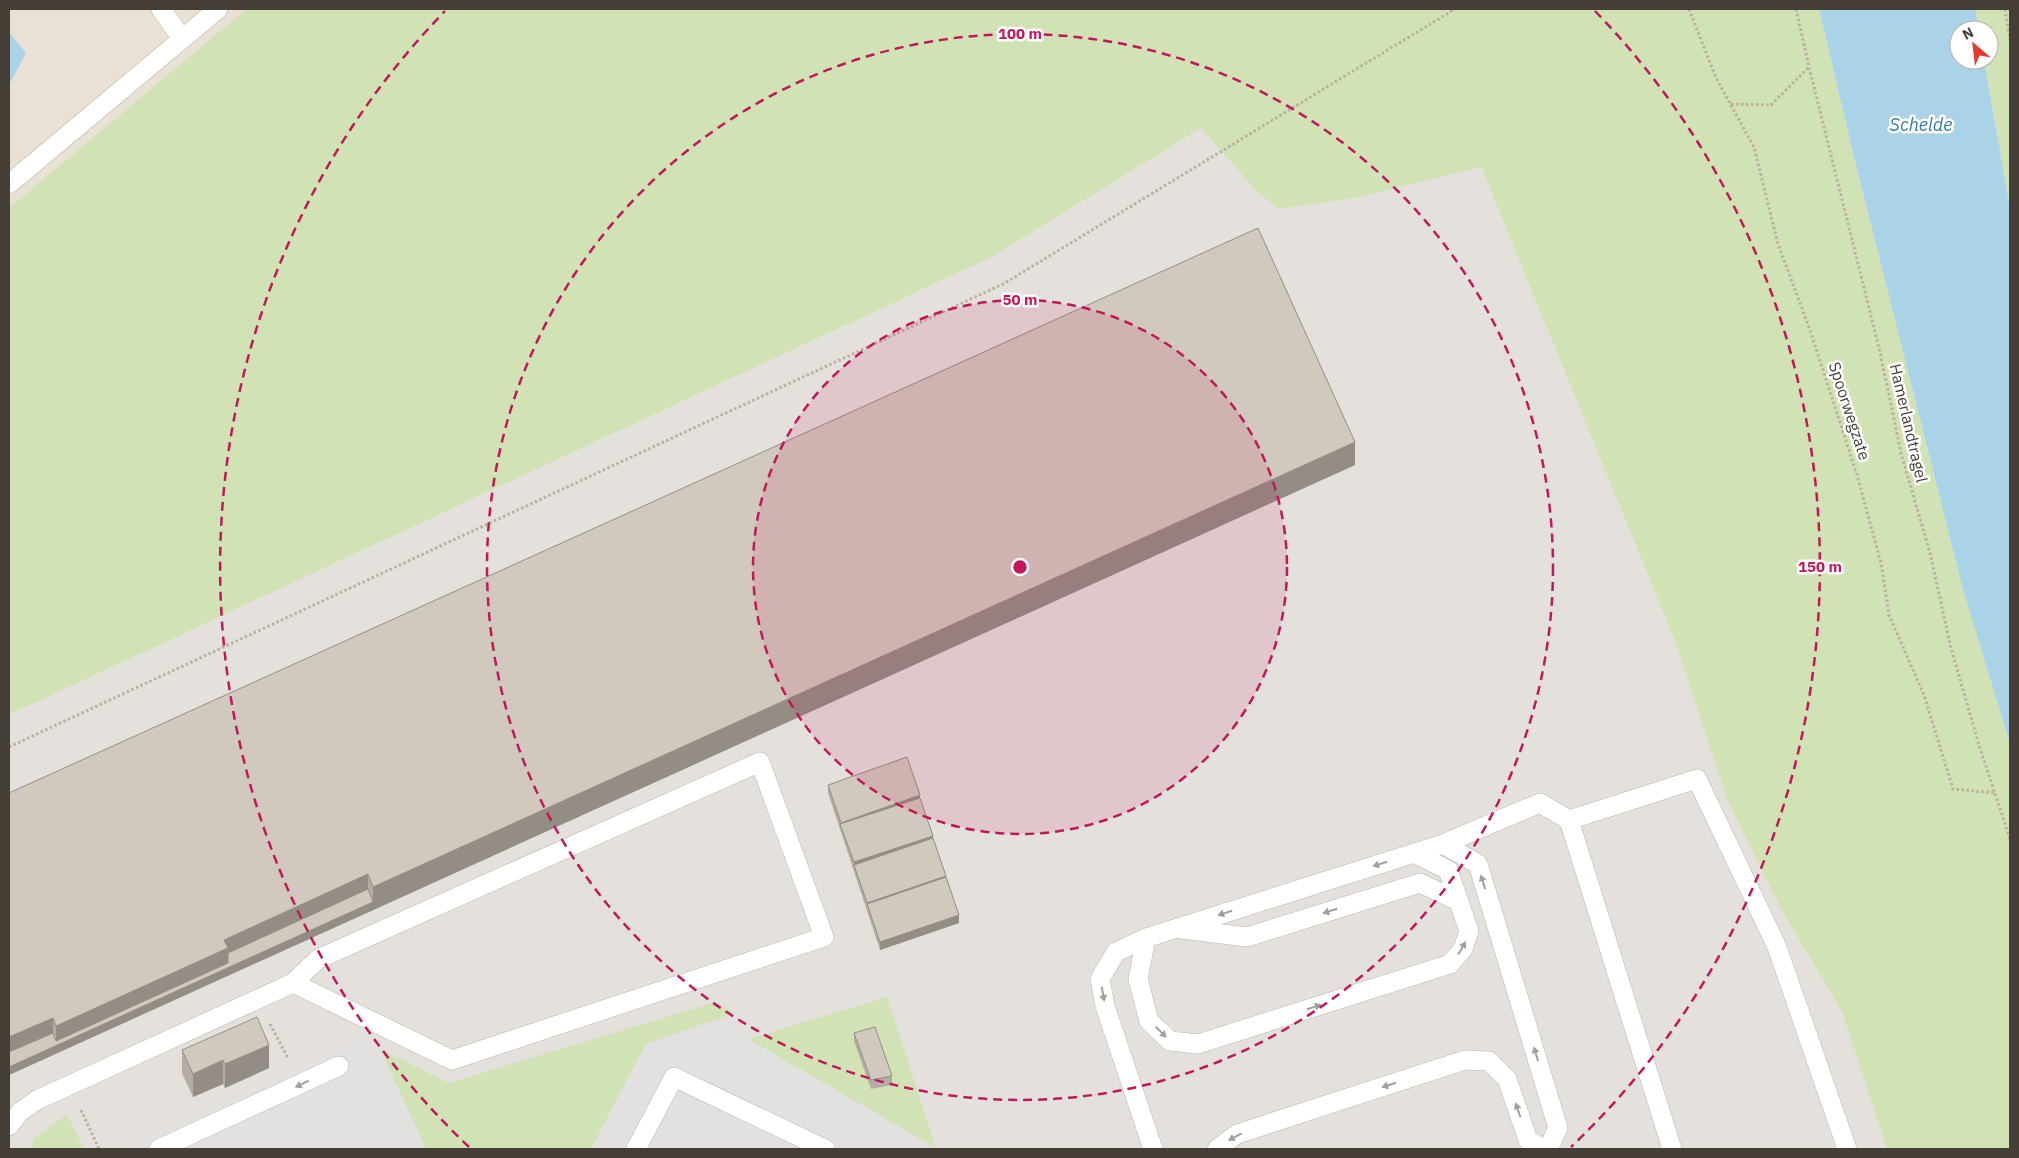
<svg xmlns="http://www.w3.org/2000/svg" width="2019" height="1158" font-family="'IBM Plex Sans',sans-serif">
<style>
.industrial{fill:#e4e0dc}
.education{fill:#e9e1d3}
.green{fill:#d1e2b4}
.parking{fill:#e3e1df}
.water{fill:#aad3e8}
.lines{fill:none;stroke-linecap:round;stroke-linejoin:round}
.lane-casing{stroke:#bcb5ab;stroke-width:20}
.path{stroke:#bdaf9e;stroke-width:3;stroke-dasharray:2.5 2.5;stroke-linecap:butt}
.lane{stroke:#fff;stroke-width:19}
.wall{fill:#b5ada3}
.shaded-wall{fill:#938d85}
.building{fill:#d2c9be;stroke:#938d85}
.oneway{fill:#a29e9b}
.ring{fill:none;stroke:#c2185b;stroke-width:2.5;stroke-dasharray:9 6}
.labels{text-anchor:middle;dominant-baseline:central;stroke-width:5;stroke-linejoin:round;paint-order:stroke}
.street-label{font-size:16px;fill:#443e37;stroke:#fff}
.water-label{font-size:18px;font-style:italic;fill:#397a9e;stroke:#fff}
.centre{fill:#c2185b;stroke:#fff;stroke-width:2.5}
.ring-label{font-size:15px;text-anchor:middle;font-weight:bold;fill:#c2185b;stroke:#fff;stroke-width:5;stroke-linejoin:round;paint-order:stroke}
</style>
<rect width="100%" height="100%" fill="#f2eee7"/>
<path class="industrial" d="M1201,128L1257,192L1279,209L1356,198L1481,167L1676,644L1727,800L1781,909L1842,1012L1887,1149H9V715L992,257Z"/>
<path class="education" d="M9,9H246L9,208Z"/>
<path class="green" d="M246,9H1819L1854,157L1963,590L2010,744V1149H1887L1842,1012L1781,909L1727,800L1676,644L1481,167L1356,198L1279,209L1257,192L1201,128L992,257L9,715V208Z
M1975,9H2010V208L1984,60H1989V30H1979Z
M887,997L936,1148L748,1039Z
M716,1002L735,1013L646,1044L591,1149H426L380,1049L449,1083Z
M67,1114L84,1149H32L33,1139Z"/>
<path class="parking" d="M735,1013L748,1039L937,1149H591L646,1044Z
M359,1039L380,1049L426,1149H126Z"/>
<path class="water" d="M1819,9H1975L1979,30H1959V60H1984L2010,208V744L1963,590L1854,157Z
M9,32L26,53L9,85Z"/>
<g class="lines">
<g class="lane-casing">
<path id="lane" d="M161,9L182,39
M9,184L218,9
M1569,820L1697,779L1777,947L1847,1149
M1443,844L1478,864L1558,1128L1548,1149
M1182,929L1247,937L1420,883L1458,901
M1146,938L1138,979L1149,1021L1170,1041L1198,1044L1450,964L1463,949L1469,931L1448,870L1414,853
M9,1126L20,1112L37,1100L293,983L318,959L760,762L824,937L452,1060L293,983
M159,1149L339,1066
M636,1149L674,1077L825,1149
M1153,1149L1105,1006L1100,979L1116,952L1146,938L1443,844L1540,803L1569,820L1672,1149
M1217,1149L1237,1134L1465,1060L1489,1061L1507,1079L1528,1140L1543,1149"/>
</g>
<path class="path" d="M1689,9L1716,78L1754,147L1778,244L1810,330L1857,475L1881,563L1889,615L1924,695L1953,789L1996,793
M1796,9L1809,67L1880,352L1901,453L1930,553L1951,648L1979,745L2010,839
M2005,9L2010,40
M1731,104L1771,105L1809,67
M9,747L1005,283L1455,9
M270,1024L288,1058
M81,1110L99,1149"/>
<use href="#lane" class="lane"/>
</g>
<path class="wall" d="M1355,465L9,1075V793Z
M828,785L920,798L946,877L959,923L880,950L828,793Z
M854,1033L892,1076V1085L871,1089L854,1041Z
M182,1050L269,1068L225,1088L223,1084L193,1097L182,1073Z"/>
<path class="shaded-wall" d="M1355,442V465L9,1075V1067L56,1045V1026L224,940L368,874V898L373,902V887Z
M920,795V804L841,825V823Z
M933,836V844L854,865V870V862Z
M946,876V884L867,904V911V903Z
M959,915V923L880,950V942Z
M53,1018V1041L9,1060V1037Z
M269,1045V1068L225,1088V1064Z
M223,1060V1084L193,1097V1074Z"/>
<path class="building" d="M1258,228L1355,442L373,887L368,874L224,940L228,948L56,1026L53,1018L9,1037V793Z
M907,757L920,795L841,823L828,785Z
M920,798L933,836L854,862L840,824Z
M933,838L946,876L867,903L854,865Z
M946,877L959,915L880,942L867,904Z
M368,889L373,902L9,1067V1052L53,1033L56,1041L228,963V953Z
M257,1017L269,1045L225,1064L223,1060L193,1074L182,1050Z
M875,1027L892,1076L871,1080L854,1033Z"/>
<defs><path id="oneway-solid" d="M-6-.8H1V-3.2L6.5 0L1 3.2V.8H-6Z" transform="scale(1.25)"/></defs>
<g class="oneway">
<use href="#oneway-solid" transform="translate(1380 864) rotate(162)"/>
<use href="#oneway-solid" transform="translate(1483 882) rotate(-107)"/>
<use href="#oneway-solid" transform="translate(1330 911) rotate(163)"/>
<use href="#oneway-solid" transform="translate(1225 913) rotate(162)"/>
<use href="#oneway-solid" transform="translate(1462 948) rotate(-60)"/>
<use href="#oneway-solid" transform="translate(1103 994) rotate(80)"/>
<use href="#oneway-solid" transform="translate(1314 1007) rotate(-17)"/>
<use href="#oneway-solid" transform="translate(1161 1032) rotate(44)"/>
<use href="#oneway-solid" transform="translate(1536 1054) rotate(-107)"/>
<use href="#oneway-solid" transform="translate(302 1084) rotate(154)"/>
<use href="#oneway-solid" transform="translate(1389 1085) rotate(162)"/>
<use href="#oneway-solid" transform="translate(1518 1110) rotate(-109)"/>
<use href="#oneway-solid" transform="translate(1235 1137) rotate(152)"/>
</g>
<circle cx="1020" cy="567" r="267" fill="#c2185b" fill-opacity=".12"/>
<g class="ring">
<circle cx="1020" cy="567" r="267"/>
<circle cx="1020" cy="567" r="533"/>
<path d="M469 1147A800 800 0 0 1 445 11M1595 11A800 800 0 0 1 1571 1147"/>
</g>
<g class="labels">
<g class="street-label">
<text transform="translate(1850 411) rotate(72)">Spoorwegzate</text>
<text transform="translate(1909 423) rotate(77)">Hamerlandtragel</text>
</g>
<g class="water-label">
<text x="1921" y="124">Schelde</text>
</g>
</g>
<circle cx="1020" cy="567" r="8" class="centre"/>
<g class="ring-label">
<text x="1020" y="39">100 m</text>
<text x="1020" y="305">50 m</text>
<text x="1820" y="572">150 m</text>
</g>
<rect width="2019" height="1158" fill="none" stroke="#443e37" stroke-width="20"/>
<g transform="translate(1974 45) rotate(332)"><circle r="24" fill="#ffffff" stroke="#b4b2af"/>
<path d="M0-4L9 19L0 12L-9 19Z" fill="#e33b2d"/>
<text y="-8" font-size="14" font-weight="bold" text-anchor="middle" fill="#443e37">N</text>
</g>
</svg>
